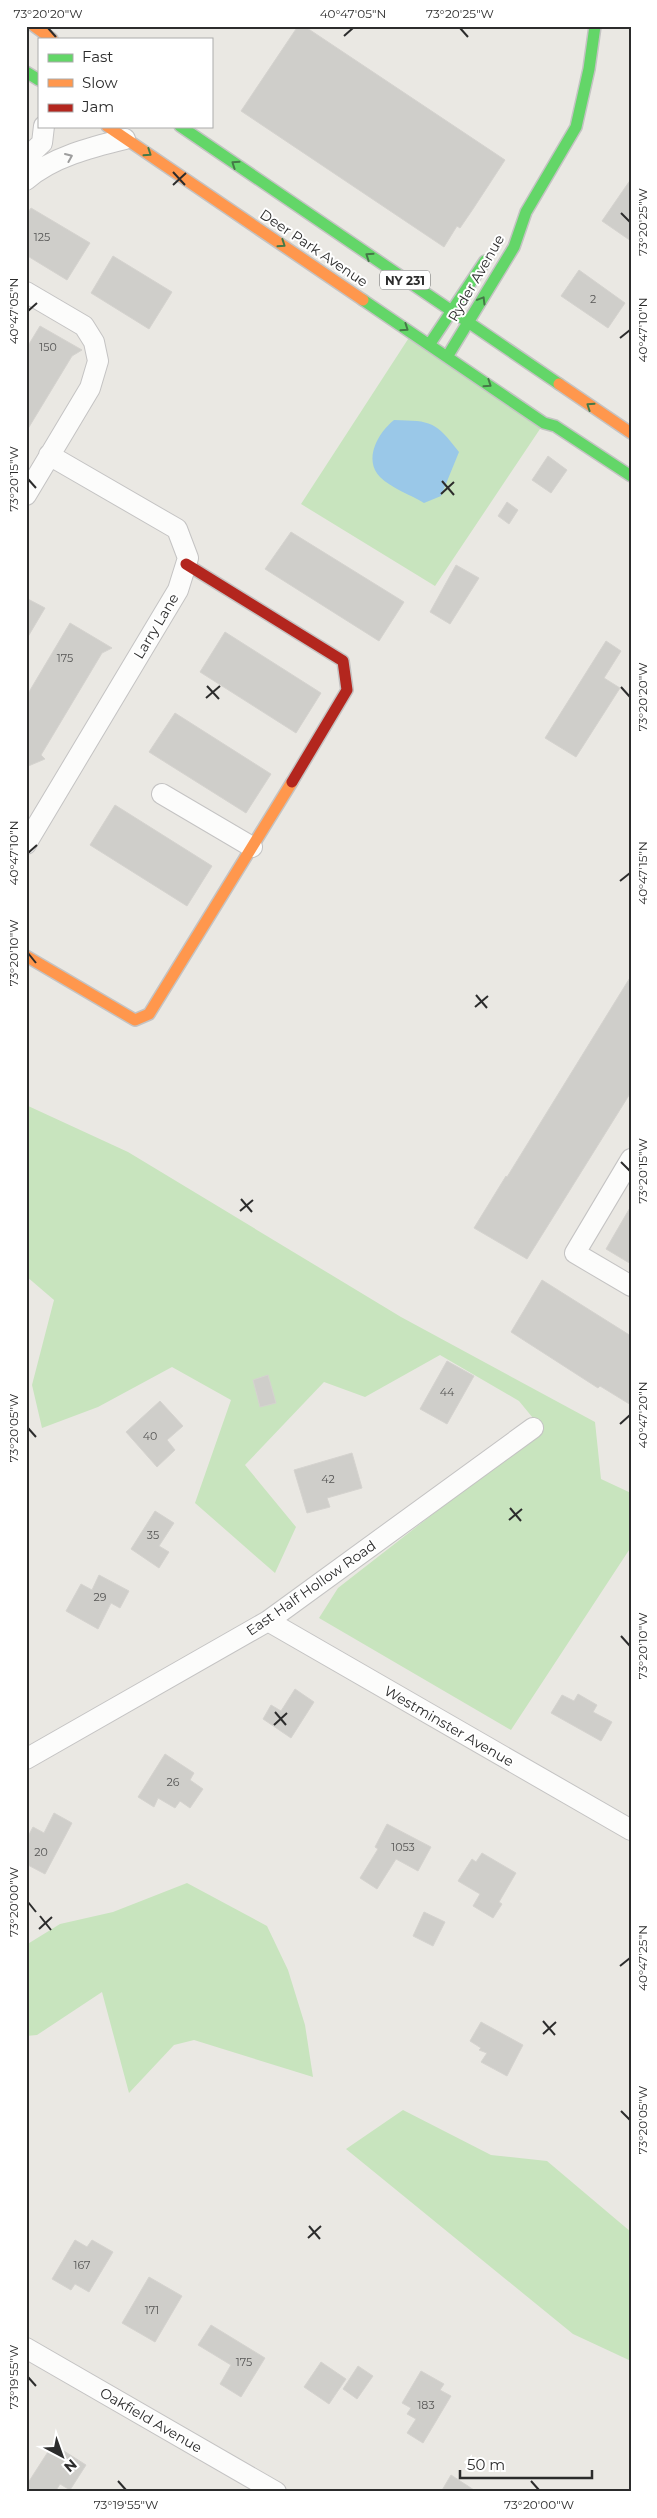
<svg xmlns="http://www.w3.org/2000/svg" width="657" height="2518" font-family="Montserrat,sans-serif">
<style>
.green{fill:#c8e4be}
.water{fill:#9ac8e8}
.building{fill:#cfceca;stroke:#d5d3cf}
.lines{fill:none;stroke-linecap:round;stroke-linejoin:round}
.street-casing{stroke:#c4c3c3;stroke-width:22}
.fast-casing{stroke:#c4c3c3;stroke-width:14}
.slow-casing{stroke:#c4c3c3;stroke-width:14}
.jam-casing{stroke:#c4c3c3;stroke-width:14}
.street{stroke:#fcfcfb;stroke-width:20}
.fast{stroke:#63d668;stroke-width:11}
.slow{stroke:#ff974d;stroke-width:11}
.jam{stroke:#b3261e;stroke-width:11}
.oneway{stroke:#457847}
.oneway2{stroke:#9e9e9e}
.ticks{fill:none;stroke:#2c2c2c;stroke-width:2}
.labels{text-anchor:middle;dominant-baseline:central;stroke-width:4;stroke-linejoin:round;paint-order:stroke}
.number-label{font-size:11px;fill:#565655}
.shield{fill:#fff;stroke:#6b6b6b;stroke-width:1}
.shield-label{font-size:12px;font-weight:bold;fill:#2c2c2c}
.street-label{font-size:14px;fill:#2c2c2c;stroke:#fff}
.neatline{fill:none;stroke:#2c2c2c;stroke-width:2}
.ticks-label{font-size:12px;text-anchor:middle;fill:#2c2c2c}
</style>
<rect width="100%" height="100%" fill="#eae8e3"/>
<path class="green" d="M412,333L544,423L435,586L301,504Z
M26,1105L128,1152L401,1317L595,1422L601,1479L631,1493V1547L511,1730L319,1618L338,1588L542,1429L519,1401L440,1355L365,1397L324,1382L245,1465L296,1527L275,1573L195,1503L231,1400L172,1367L98,1407L42,1428L32,1385L54,1300L26,1276Z
M187,1883L267,1926L288,1970L305,2025L313,2077L194,2040L174,2045L129,2093L102,1992L37,2035L26,2036V1945L60,1924L113,1912Z
M403,2110L491,2155L547,2161L631,2232V2361L573,2334L346,2149Z"/>
<path class="water" d="M394,420C432,421 435,421 459,452L441,496L424,503C411,495 391,488 380,477C363,459 378,433 394,420Z"/>
<path class="building" d="M298,26H304L505,160L473,209L460,228L457,226L444,247L241,111Z
M631,179V241L602,221Z
M31,208L90,243L67,280L26,255V215Z
M113,256L172,292L149,329L91,293Z
M579,270L625,303L608,328L561,296Z
M40,326L82,350L72,356L26,432V349Z
M548,456L567,470L551,493L532,480Z
M507,502L518,510L509,524L498,516Z
M291,532L404,602L379,641L265,569Z
M456,565L479,578L450,624L430,612Z
M26,598L45,608L26,640Z
M70,623L112,648L102,653L41,755L45,759L26,767V697Z
M225,632L321,693L296,733L200,672Z
M606,641L621,651L604,678L620,688L576,757L545,738Z
M175,713L271,774L246,813L149,752Z
M115,805L212,866L187,906L90,845Z
M631,976V1092L527,1259L474,1228L506,1176L507,1177Z
M631,1206V1264L606,1249Z
M542,1280L631,1336V1405L600,1386L598,1388L511,1332Z
M447,1361L474,1376L447,1424L420,1409Z
M268,1375L276,1403L260,1407L253,1380Z
M160,1401L183,1426L167,1440L175,1450L157,1467L126,1432Z
M352,1453L362,1488L327,1498L330,1507L307,1513L294,1470Z
M155,1511L174,1523L159,1546L169,1552L159,1568L131,1549Z
M99,1575L129,1591L120,1608L111,1603L98,1629L66,1611L81,1584L92,1590Z
M295,1689L314,1702L291,1738L263,1719L271,1705L281,1711Z
M578,1694L597,1705L593,1712L612,1722L601,1741L551,1713L562,1695L574,1701Z
M165,1754L194,1773L190,1780L203,1789L190,1808L180,1801L175,1808L158,1798L154,1807L138,1797Z
M54,1813L72,1823L45,1874L26,1864V1840L33,1827L44,1833Z
M387,1824L431,1847L418,1871L396,1859L377,1889L360,1878L378,1849L375,1847Z
M482,1853L516,1873L499,1902L502,1904L493,1918L473,1906L480,1894L458,1881L472,1859L476,1862Z
M424,1912L445,1922L433,1946L413,1936Z
M481,2022L523,2045L507,2076L481,2062L487,2053L479,2050L481,2048L470,2041Z
M75,2240L87,2247L92,2240L113,2252L89,2292L75,2284L71,2290L52,2279Z
M149,2277L182,2296L155,2342L122,2323Z
M211,2325L265,2358L241,2397L220,2384L231,2365L198,2345Z
M321,2362L346,2379L329,2404L304,2387Z
M358,2366L373,2376L357,2399L343,2389Z
M421,2371L444,2384L440,2390L451,2396L423,2443L407,2433L416,2419L407,2414L411,2408L402,2403Z
M53,2444L86,2465L70,2490L60,2484L55,2492H26V2486Z
M451,2475L477,2492H441Z"/>
<g class="lines">
<g class="street-casing">
<path id="street" d="M26,158L42,143L44,126
M26,180C52,157 92,147 125,139
M26,292L84,326L94,342L98,361L90,388L26,495
M162,794L252,847
M26,844L178,590L188,558L177,529L49,455
M631,1159L575,1253L631,1286
M268,1621L631,1830
M26,1759L268,1621L533,1428
M26,2348L276,2492"/>
</g>
<g class="fast-casing">
<path id="fast" d="M26,72L39,80
M180,126L559,384
M363,300L544,423L555,426L631,476
M429,345L485,261
M447,357L514,247L526,212L576,127L589,69L595,26"/>
</g>
<g class="slow-casing">
<path id="slow" d="M34,26L52,39
M107,126L363,300
M559,384L631,433
M26,956L135,1020L149,1014L292,782"/>
</g>
<g class="jam-casing">
<path id="jam" d="M186,564L343,661L347,690L292,782"/>
</g>
<use href="#street" class="street"/>
<use href="#fast" class="fast"/>
<use href="#slow" class="slow"/>
<use href="#jam" class="jam"/>
</g>
<defs><path id="oneway-chevron" d="M-2-3.5L2.5 0L-2 3.5" fill="none" stroke-width="1.6" stroke-linecap="round" stroke-linejoin="round" transform="scale(1.25)"/></defs>
<g class="oneway">
<use href="#oneway-chevron" transform="translate(148 153) rotate(34)"/>
<use href="#oneway-chevron" transform="translate(235 164) rotate(-146)"/>
<use href="#oneway-chevron" transform="translate(282 244) rotate(34)"/>
<use href="#oneway-chevron" transform="translate(369 256) rotate(-146)"/>
<use href="#oneway-chevron" transform="translate(482 300) rotate(-59)"/>
<use href="#oneway-chevron" transform="translate(405 328) rotate(34)"/>
<use href="#oneway-chevron" transform="translate(488 384) rotate(34)"/>
<use href="#oneway-chevron" transform="translate(590 406) rotate(-146)"/>
</g>
<use class="oneway2" href="#oneway-chevron" transform="translate(69 157) rotate(-23)"/>
<path class="ticks" d="M48,28L56,37M460,28L468,37M344,36L353,28M173,172L185,185M173,185L186,173M621,213L630,222M28,311L37,303M620,338L630,330M28,479L36,488M442,481L454,495M441,494L454,482M207,686L219,699M621,687L630,697M206,698L220,686M28,853L37,845M620,881L630,873M28,953L36,963M476,995L487,1008M475,1007L488,996M621,1162L630,1171M241,1199L252,1212M240,1211L253,1200M620,1424L630,1415M28,1428L36,1437M510,1508L521,1521M509,1520L522,1509M621,1636L630,1646M275,1712L286,1725M274,1725L287,1713M28,1902L36,1912M40,1916L51,1930M39,1929L52,1917M620,1966L630,1958M543,2021L555,2035M543,2034L556,2022M621,2111L630,2120M309,2226L320,2239M308,2238L321,2226M28,2377L36,2386M118,2481L126,2490M531,2481L539,2490"/>
<g class="labels">
<g class="number-label">
<text x="42" y="237">125</text>
<text x="593" y="299">2</text>
<text x="48" y="347">150</text>
<text x="65" y="658">175</text>
<text x="447" y="1392">44</text>
<text x="150" y="1436">40</text>
<text x="328" y="1479">42</text>
<text x="153" y="1535">35</text>
<text x="100" y="1597">29</text>
<text x="173" y="1782">26</text>
<text x="403" y="1847">1053</text>
<text x="41" y="1852">20</text>
<text x="82" y="2265">167</text>
<text x="152" y="2310">171</text>
<text x="244" y="2362">175</text>
<text x="426" y="2405">183</text>
</g>
<rect class="shield" x="380" y="270.5" width="50" height="19" rx="4"/>
<g class="shield-label">
<text x="405" y="280">NY 231</text>
</g>
<g class="street-label">
<text transform="translate(314 248) rotate(34)">Deer Park Avenue</text>
<text transform="translate(476 278) rotate(-60)">Ryder Avenue</text>
<text transform="translate(156 626) rotate(-59)">Larry Lane</text>
<text transform="translate(311 1588) rotate(-35)">East Half Hollow Road</text>
<text transform="translate(449 1726) rotate(30)">Westminster Avenue</text>
<text transform="translate(151 2420) rotate(30)">Oakfield Avenue</text>
</g>
</g>
<rect width="657" height="2518" fill="none" stroke="#ffffff" stroke-width="55"/>
<rect x="38" y="38" width="175" height="90" fill="#ffffff" stroke="#ababab"/>
<rect x="48" y="54" width="25" height="8" fill="#63d668" stroke="#ababab"/>
<text x="82" y="62" font-size="15" fill="#2c2c2c">Fast</text>
<rect x="48" y="79" width="25" height="8" fill="#ff974d" stroke="#ababab"/>
<text x="82" y="88" font-size="15" fill="#2c2c2c">Slow</text>
<rect x="48" y="104" width="25" height="8" fill="#b3261e" stroke="#ababab"/>
<text x="82" y="112" font-size="15" fill="#2c2c2c">Jam</text>
<g transform="translate(62 2456) rotate(139)" stroke="#ffffff" stroke-width="4" paint-order="stroke">
<path d="M0-4L9 19L0 12L-9 19Z" fill="#2c2c2c"/>
<text y="-8" font-size="14" font-weight="bold" text-anchor="middle" fill="#2c2c2c">N</text>
</g>
<path d="M460 2470v8h132v-8" fill="none" stroke="#2c2c2c" stroke-width="2.5"/>
<text x="467" y="2470" font-size="15" fill="#2c2c2c" stroke="#ffffff" stroke-width="4" paint-order="stroke">50 m</text>
<rect x="28" y="28" width="602" height="2462" class="neatline"/>
<g class="ticks-label">
<text x="48" y="18">73°20'20"W</text>
<text x="353" y="18">40°47'05"N</text>
<text x="460" y="18">73°20'25"W</text>
<text transform="translate(643 222) rotate(-90)" y="4">73°20'25"W</text>
<text transform="translate(14 311) rotate(-90)" y="4">40°47'05"N</text>
<text transform="translate(643 330) rotate(-90)" y="4">40°47'10"N</text>
<text transform="translate(14 479) rotate(-90)" y="4">73°20'15"W</text>
<text transform="translate(643 697) rotate(-90)" y="4">73°20'20"W</text>
<text transform="translate(14 853) rotate(-90)" y="4">40°47'10"N</text>
<text transform="translate(643 873) rotate(-90)" y="4">40°47'15"N</text>
<text transform="translate(14 953) rotate(-90)" y="4">73°20'10"W</text>
<text transform="translate(643 1171) rotate(-90)" y="4">73°20'15"W</text>
<text transform="translate(643 1415) rotate(-90)" y="4">40°47'20"N</text>
<text transform="translate(14 1428) rotate(-90)" y="4">73°20'05"W</text>
<text transform="translate(643 1646) rotate(-90)" y="4">73°20'10"W</text>
<text transform="translate(14 1902) rotate(-90)" y="4">73°20'00"W</text>
<text transform="translate(643 1958) rotate(-90)" y="4">40°47'25"N</text>
<text transform="translate(643 2120) rotate(-90)" y="4">73°20'05"W</text>
<text transform="translate(14 2377) rotate(-90)" y="4">73°19'55"W</text>
<text x="126" y="2509">73°19'55"W</text>
<text x="539" y="2509">73°20'00"W</text>
</g>
</svg>
